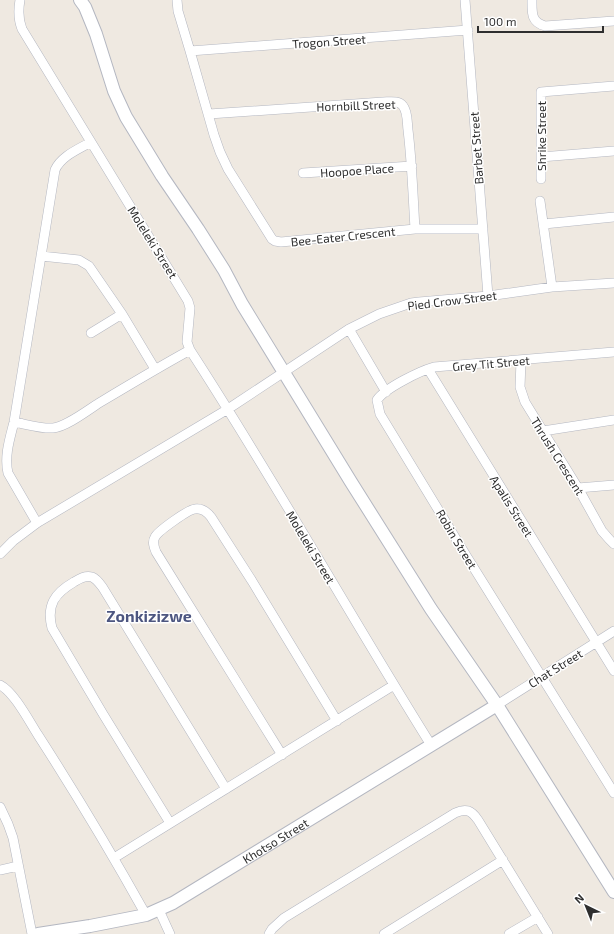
<svg xmlns="http://www.w3.org/2000/svg" width="614" height="934" font-family="'Exo 2',sans-serif">
<style>
.lines{fill:none;stroke-linecap:round;stroke-linejoin:round}
.street-casing{stroke:#b4b7c1;stroke-width:10}
.secondary-casing{stroke:#b4b7c1;stroke-width:14}
.street{stroke:#fff;stroke-width:9}
.secondary{stroke:#fff;stroke-width:12}
.labels{text-anchor:middle;dominant-baseline:central;stroke-width:3;stroke-linejoin:round;paint-order:stroke}
.street-label{font-size:12px;fill:#2e2e2e;stroke:#fff}
.district-label{font-size:16px;font-weight:bold;fill:#4d5680;stroke:#fff}
</style>
<rect width="100%" height="100%" fill="#efe9e1"/>
<g class="lines">
<g class="street-casing">
<path id="street" d="M20,0C18,11 18,19 22,29L188,301L190,308L187,342L190,350C274,479 349,614 431,745
M177,0L178,11L190,51L214,135L220,152L228,169L272,239L275,241L281,242L415,229H483
M465,0L488,296
M532,0C532,13 531,22 545,26L614,21
M190,51L468,30
M209,114L383,102C389,102 399,100 403,106C408,112 407,123 408,130C412,163 413,196 415,229
M541,157L614,151
M303,173L412,166
M541,179V92L614,86
M540,201L552,287
M544,224L614,217
M41,256L79,260L89,266L122,314L155,369
M349,329L386,392
M91,333L122,314
M614,352L434,367C420,371 385,388 377,400L380,414L467,557L614,793
M521,361L520,387L525,402L578,488L602,531L609,539L614,544
M428,369L614,671
M14,422C25,424 42,429 53,428C66,427 88,410 99,403C129,385 159,367 190,350
M543,431L614,420
M578,488L614,485
M37,523L8,473C4,456 10,438 14,422L55,170C61,156 79,149 91,142
M0,554L13,541L37,523L228,409L349,329L379,314L411,303L419,302L488,296L552,287L614,283
M0,685C14,692 29,721 38,735C76,794 112,854 146,915
M497,705L614,631
M282,755L156,552C154,547 152,542 155,537C158,531 189,509 195,509C202,508 207,512 211,517L252,581L337,721
M0,807L8,824L13,838L32,934
M170,823L103,714L52,628C46,605 55,593 74,582C79,579 85,575 92,577C97,579 100,584 103,588L226,789
M114,858L394,685
M0,870L18,866
M159,910L170,934
M269,934L272,929L284,918L455,813C466,808 471,810 478,820L548,934
M384,934L503,860
M509,934L538,917"/>
</g>
<g class="secondary-casing">
<g id="secondary">
<path d="M80,0L85,7L96,34L114,91L126,117L162,176L198,229L224,270L242,304L351,482L431,609L497,705L614,892"/>
<path id="s1" d="M38,934L90,926L146,915L173,903L497,705"/>
</g>
</g>
<use href="#street" class="street"/>
<use href="#secondary" class="secondary"/>
</g>
<g class="labels">
<g class="street-label">
<text transform="translate(329 41) rotate(-4)">Trogon Street</text>
<text transform="translate(356 105) rotate(-2)">Hornbill Street</text>
<text transform="translate(541 136) rotate(-90)">Shrike Street</text>
<text transform="translate(476 148) rotate(-94)">Barbet Street</text>
<text transform="translate(357 170) rotate(-4)">Hoopoe Place</text>
<text transform="translate(343 236) rotate(-6)">Bee-Eater Crescent</text>
<text transform="translate(153 242) rotate(58)">Moleleki Street</text>
<text transform="translate(452 300) rotate(-7)">Pied Crow Street</text>
<text transform="translate(491 363) rotate(-5)">Grey Tit Street</text>
<text transform="translate(558 456) rotate(58)">Thrush Crescent</text>
<text transform="translate(512 506) rotate(58)">Apalis Street</text>
<text transform="translate(457 539) rotate(59)">Robin Street</text>
<text transform="translate(311 547) rotate(59)">Moleleki Street</text>
<text transform="translate(555 668) rotate(-32)">Chat Street</text>
<text stroke="none"><textPath href="#s1" startOffset="259">Khotso Street</textPath></text>
</g>
<g class="district-label">
<text x="149" y="615">Zonkizizwe</text>
</g>
</g>
<g transform="translate(586 906) rotate(317)" stroke="#ffffff" stroke-width="3" paint-order="stroke">
<path d="M0-3L7 15L0 10L-7 15Z" fill="#2e2e2e"/>
<text y="-6" font-size="11" font-weight="bold" text-anchor="middle" fill="#2e2e2e">N</text>
</g>
<path d="M478 26v6h125v-6" fill="none" stroke="#2e2e2e" stroke-width="2"/>
<text x="484" y="26" font-size="12" fill="#2e2e2e" stroke="#ffffff" stroke-width="3" paint-order="stroke">100 m</text>
</svg>
